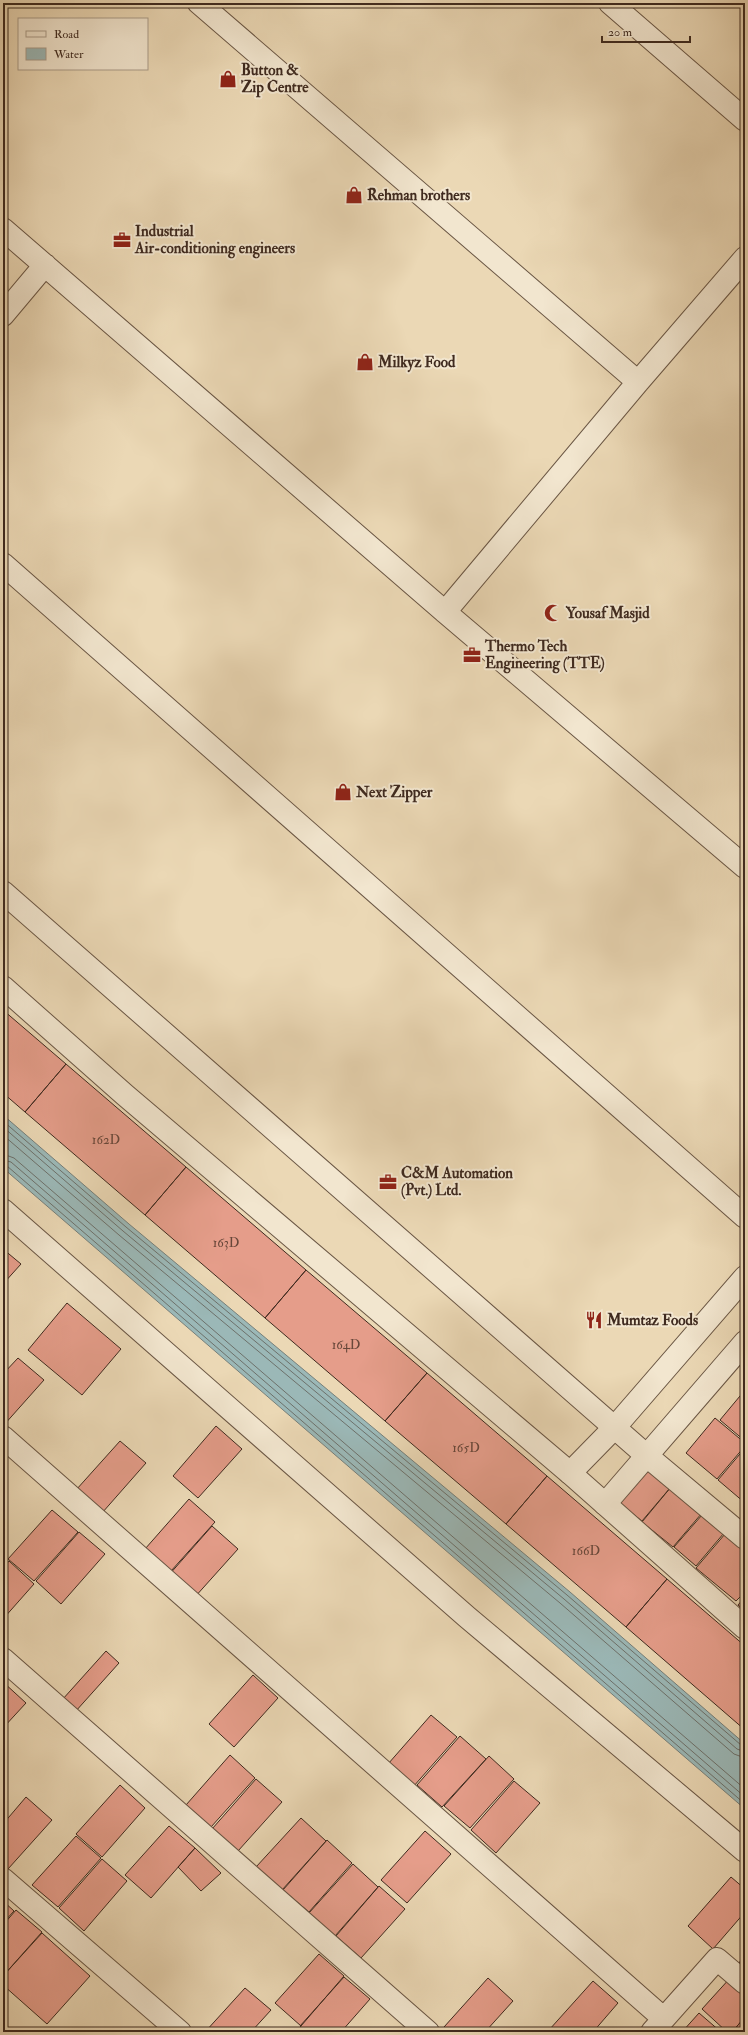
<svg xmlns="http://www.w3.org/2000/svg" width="748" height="2035" font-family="'IM FELL Double Pica',serif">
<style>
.water{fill:#9bb8b7;stroke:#767f7a}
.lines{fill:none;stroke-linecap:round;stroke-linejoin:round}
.shore{stroke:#6d716b;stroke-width:1}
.building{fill:#e59d8a;stroke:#3f2a1f}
.minor-casing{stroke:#6a5644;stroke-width:24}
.tertiary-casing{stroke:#6a5644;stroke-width:24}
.minor{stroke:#f2e6cf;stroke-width:22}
.tertiary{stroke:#f2e6cf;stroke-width:22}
.labels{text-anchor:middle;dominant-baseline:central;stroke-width:4;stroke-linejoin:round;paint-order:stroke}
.number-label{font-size:13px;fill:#68473a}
.poi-label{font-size:15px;font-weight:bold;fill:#3f2a1f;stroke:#f2e6cf;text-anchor:start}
</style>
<rect width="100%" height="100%" fill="#ebd8b5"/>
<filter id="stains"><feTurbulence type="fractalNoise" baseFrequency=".005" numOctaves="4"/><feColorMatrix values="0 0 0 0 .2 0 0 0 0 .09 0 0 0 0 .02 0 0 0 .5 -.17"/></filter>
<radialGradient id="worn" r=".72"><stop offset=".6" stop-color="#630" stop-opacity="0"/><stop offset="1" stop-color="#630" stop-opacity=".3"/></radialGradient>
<path class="water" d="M3,1115L129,1224L570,1592L745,1744V1809L3,1168Z"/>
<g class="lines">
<path class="shore" d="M3,1121L126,1227L567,1595L741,1745L745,1746
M3,1127L123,1231L564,1599L737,1749L745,1752
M3,1135L119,1235L560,1603L734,1754L745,1758
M3,1154L14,1158L745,1789
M3,1160L11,1162L745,1797
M3,1165L7,1166L745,1804"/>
</g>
<path class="building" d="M3,1010L66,1064L25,1112L3,1093Z
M66,1064L186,1167L145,1215L25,1112Z
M186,1167L306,1270L265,1318L145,1215Z
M3,1249L21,1264L3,1284Z
M306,1270L427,1373L385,1421L265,1318Z
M67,1303L121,1349L82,1395L28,1350Z
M18,1358L44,1380L3,1426V1374Z
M427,1373L547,1476L506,1524L385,1421Z
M745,1390V1441L720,1420Z
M715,1418L745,1443V1446L717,1479L686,1453Z
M216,1426L242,1449L198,1498L173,1476Z
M120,1441L146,1463L102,1513L76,1490Z
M745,1448V1503L718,1480Z
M3,1467L7,1470L3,1474Z
M647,1469L670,1488L642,1521L619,1503Z
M547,1476L667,1579L626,1627L506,1524Z
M671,1487L702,1513L673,1547L642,1522Z
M189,1499L215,1522L171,1571L145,1549Z
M52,1510L78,1532L34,1581L8,1559Z
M702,1515L724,1533L696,1566L674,1547Z
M212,1526L238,1549L194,1598L168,1576Z
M79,1532L105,1554L61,1604L36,1581Z
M725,1534L745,1551V1592L736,1601L696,1568Z
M9,1561L34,1584L3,1619V1568Z
M667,1579L745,1646V1730L626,1627Z
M745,1597V1611L738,1605Z
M106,1651L119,1663L75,1712L62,1700Z
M253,1675L278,1698L234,1747L209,1724Z
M3,1682L26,1703L3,1728Z
M431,1715L457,1737L413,1787L388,1764Z
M460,1736L486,1759L442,1807L417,1785Z
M230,1755L255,1778L211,1827L186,1805Z
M489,1756L514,1779L470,1828L444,1806Z
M256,1779L282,1802L238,1851L212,1829Z
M514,1781L540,1803L496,1853L471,1830Z
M120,1785L145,1808L102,1857L76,1834Z
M26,1797L52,1820L8,1869L3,1864V1824Z
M301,1818L326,1841L282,1890L256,1867Z
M169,1826L195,1848L151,1898L125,1875Z
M425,1831L451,1854L407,1903L381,1880Z
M76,1836L101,1858L58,1907L32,1885Z
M327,1840L352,1863L309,1912L283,1890Z
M195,1848L221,1873L201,1891L178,1867Z
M102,1859L127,1881L84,1931L59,1908Z
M353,1864L378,1887L335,1936L309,1913Z
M731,1877L745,1889V1912L713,1949L688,1926Z
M379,1886L405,1909L361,1958L336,1936Z
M3,1901L14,1911L3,1923Z
M16,1910L42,1932L3,1976V1925Z
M42,1933L90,1976L47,2024L3,1985V1976Z
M319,1954L344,1976L301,2026L275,2003Z
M745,1955V1968L739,1963Z
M344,1977L370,1999L341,2032H307L300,2026Z
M731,1977L745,1989V2017L732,2032H727L702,2009Z
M488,1978L513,2001L485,2032H449L444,2027Z
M593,1981L618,2003L593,2032H551L549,2030Z
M245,1988L271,2010L251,2032H205Z
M699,2013L721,2032H682Z
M745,2017V2032H732Z"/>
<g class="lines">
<g class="minor-casing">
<path id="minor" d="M199,3L638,382
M610,3L745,120
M3,229L445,612L745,867
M3,315L45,265
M3,564L745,1217
M445,612L638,382L745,258
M3,892L647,1456L745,1538
M3,987L125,1095L570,1473
M3,1210L467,1617L745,1851
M3,1437L663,2018
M605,1504L745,1628
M3,1659L428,2032
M3,1879L180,2032
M652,2032L717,1959L745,1983"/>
</g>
<g class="tertiary-casing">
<path id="tertiary" d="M745,1277L615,1427L570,1473L605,1504L745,1342"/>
</g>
<use href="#minor" class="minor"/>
<use href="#tertiary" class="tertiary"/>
</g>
<defs>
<g id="shop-bare" transform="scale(1.38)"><path d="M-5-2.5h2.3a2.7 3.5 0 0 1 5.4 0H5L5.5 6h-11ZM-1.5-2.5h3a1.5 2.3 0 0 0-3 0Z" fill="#8f2418" stroke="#f2e6cf" stroke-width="2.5" paint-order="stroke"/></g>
<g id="office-bare" transform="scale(1.38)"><path d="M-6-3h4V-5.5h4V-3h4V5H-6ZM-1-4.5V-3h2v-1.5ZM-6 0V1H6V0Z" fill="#8f2418" stroke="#f2e6cf" stroke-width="2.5" paint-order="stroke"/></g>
<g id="mosque-bare" transform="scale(1.38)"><path d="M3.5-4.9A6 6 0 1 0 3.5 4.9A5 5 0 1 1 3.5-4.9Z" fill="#8f2418" stroke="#f2e6cf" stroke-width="2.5" paint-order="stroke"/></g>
<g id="restaurant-bare" transform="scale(1.38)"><path d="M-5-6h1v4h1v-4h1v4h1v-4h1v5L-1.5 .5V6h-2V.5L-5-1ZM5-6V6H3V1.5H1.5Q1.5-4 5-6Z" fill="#8f2418" stroke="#f2e6cf" stroke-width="2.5" paint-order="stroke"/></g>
</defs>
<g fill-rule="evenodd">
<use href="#shop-bare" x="228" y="79"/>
<use href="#shop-bare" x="354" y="195"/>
<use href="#office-bare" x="122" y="240"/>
<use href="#shop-bare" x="365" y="362"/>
<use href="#mosque-bare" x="553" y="613"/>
<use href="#office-bare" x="472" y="655"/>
<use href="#shop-bare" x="343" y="792"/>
<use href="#office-bare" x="388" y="1182"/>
<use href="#restaurant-bare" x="594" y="1320"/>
</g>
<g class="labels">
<g class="number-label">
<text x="106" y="1140">162D</text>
<text x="226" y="1243">163D</text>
<text x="346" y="1345">164D</text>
<text x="466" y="1448">165D</text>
<text x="586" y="1551">166D</text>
</g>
<g class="poi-label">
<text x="241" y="70">Button &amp;<tspan x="241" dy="17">Zip Centre</tspan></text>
<text x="367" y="195">Rehman brothers</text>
<text x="135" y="231">Industrial<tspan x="135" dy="17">Air-conditioning engineers</tspan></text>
<text x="378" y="362">Milkyz Food</text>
<text x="566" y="613">Yousaf Masjid</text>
<text x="485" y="646">Thermo Tech<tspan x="485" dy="17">Engineering (TTE)</tspan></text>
<text x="356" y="792">Next Zipper</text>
<text x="401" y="1173">C&amp;M Automation<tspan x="401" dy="17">(Pvt.) Ltd.</tspan></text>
<text x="607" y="1320">Mumtaz Foods</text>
</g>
</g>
<rect width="748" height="2035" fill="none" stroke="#ebd8b5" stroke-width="16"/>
<rect x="4" y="4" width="740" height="2027" fill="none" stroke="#3f2a1f" stroke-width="2"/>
<rect x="8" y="8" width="732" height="2019" fill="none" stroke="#3f2a1f"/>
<rect x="18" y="18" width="130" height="52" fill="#f2e6cf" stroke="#aa9b89"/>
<rect x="26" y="31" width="20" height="6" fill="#f2e6cf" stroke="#aa9b89"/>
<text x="54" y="38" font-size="12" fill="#3f2a1f">Road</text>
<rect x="26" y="48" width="20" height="12" fill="#9bb8b7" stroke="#aa9b89"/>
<text x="54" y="58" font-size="12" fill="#3f2a1f">Water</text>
<path d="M602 36v6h88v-6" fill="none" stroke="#3f2a1f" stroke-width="2"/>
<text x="608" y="36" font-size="12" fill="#3f2a1f" stroke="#f2e6cf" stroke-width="3" paint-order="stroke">20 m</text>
<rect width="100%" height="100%" filter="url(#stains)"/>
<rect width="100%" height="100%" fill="url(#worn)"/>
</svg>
